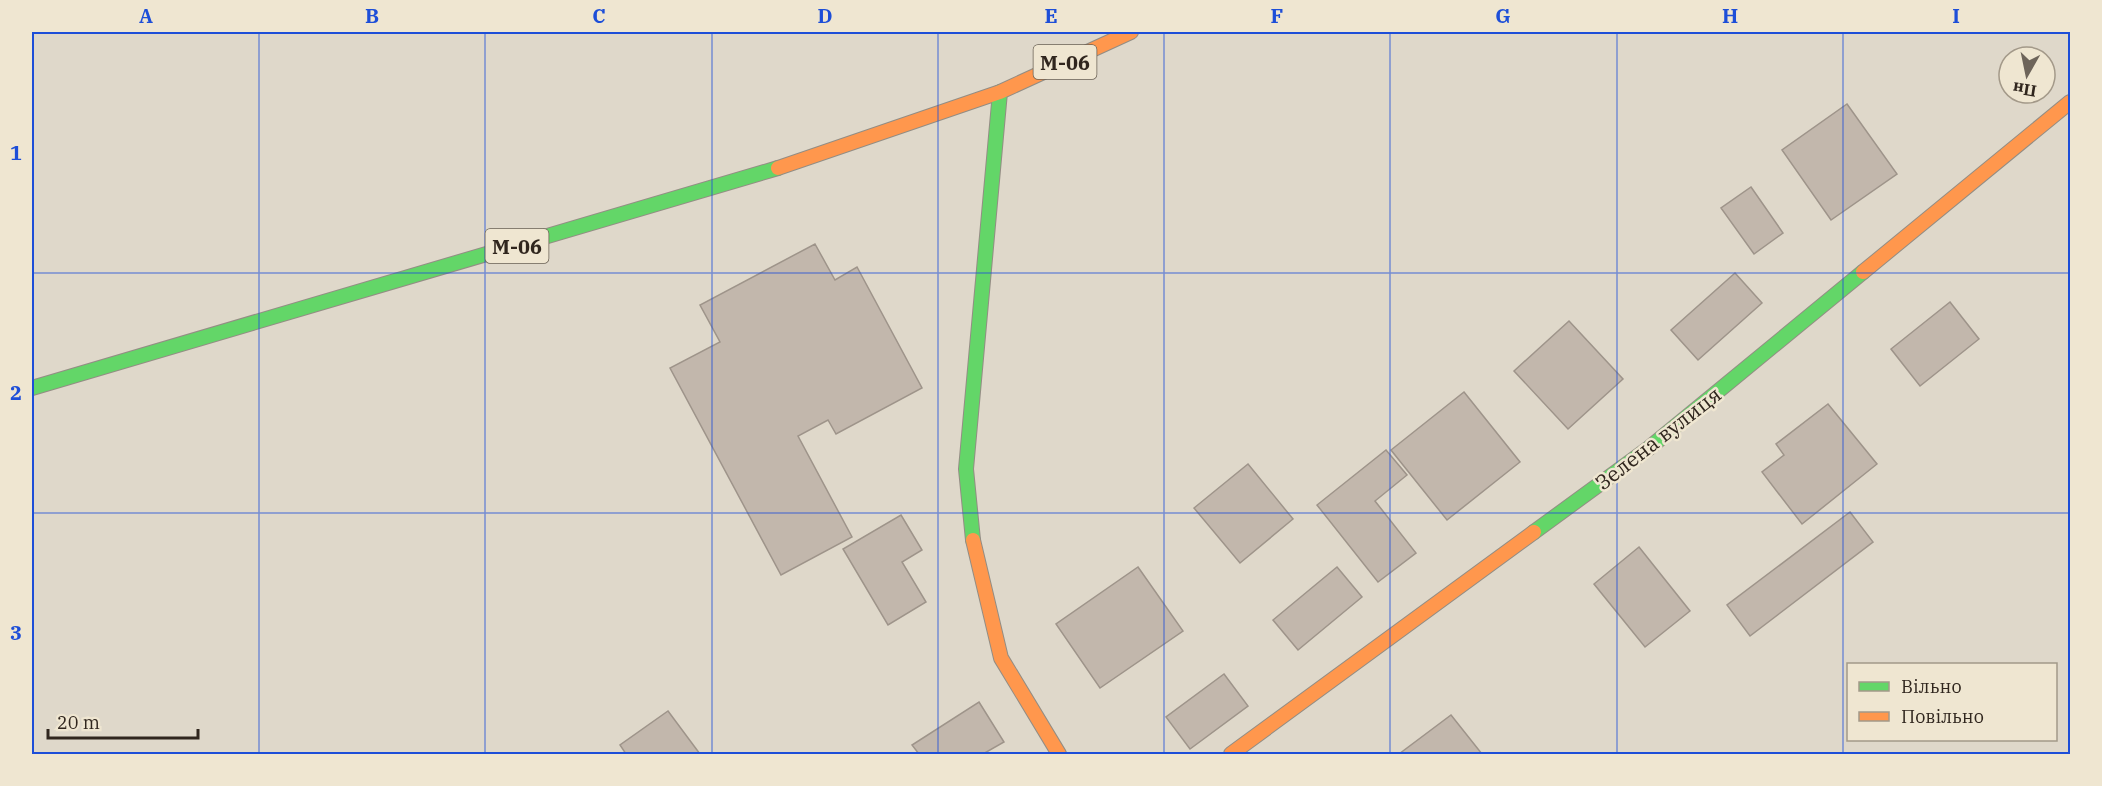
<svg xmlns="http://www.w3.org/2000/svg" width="2102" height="786" font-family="'IBM Plex Serif',serif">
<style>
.building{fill:#c2b7ac;stroke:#9e948a;stroke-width:1.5}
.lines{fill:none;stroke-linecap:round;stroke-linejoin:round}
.fast-casing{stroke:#938d84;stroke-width:16}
.slow-casing{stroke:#938d84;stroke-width:16}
.fast{stroke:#63d668;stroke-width:14}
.slow{stroke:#ff974d;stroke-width:14}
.grid{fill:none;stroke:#1d4ed8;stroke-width:1.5;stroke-opacity:0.55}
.labels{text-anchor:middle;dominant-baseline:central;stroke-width:5;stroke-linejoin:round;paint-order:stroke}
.shield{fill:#efe6d1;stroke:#696054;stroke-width:1.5}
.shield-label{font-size:20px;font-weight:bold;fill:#30261e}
.street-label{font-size:21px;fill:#30261e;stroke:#efe6d1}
.neatline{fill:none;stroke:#1d4ed8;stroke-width:2}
.grid-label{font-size:20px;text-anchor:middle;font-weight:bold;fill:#1d4ed8}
</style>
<rect width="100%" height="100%" fill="#dfd8ca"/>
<path class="building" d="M1847,104L1897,174L1831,220L1782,150Z
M1751,187L1783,233L1754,254L1721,208Z
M815,244L835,280L857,267L922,388L836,434L828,420L798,436L852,537L781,575L670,368L720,342L700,305Z
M1735,273L1762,303L1698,360L1671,330Z
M1950,302L1979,339L1920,386L1891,349Z
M1569,321L1623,379L1568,429L1514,371Z
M1464,392L1520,462L1447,520L1391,450Z
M1828,404L1877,464L1802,524L1762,472L1784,455L1776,444Z
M1386,450L1407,475L1375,501L1416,553L1378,582L1317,505Z
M1248,464L1293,519L1240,563L1194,508Z
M1850,512L1873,542L1750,636L1727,605Z
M901,515L922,550L902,562L926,602L888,625L843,549Z
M1639,547L1690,611L1645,647L1594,584Z
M1138,567L1183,631L1100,688L1056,624Z
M1337,567L1362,597L1298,650L1273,620Z
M1224,674L1248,706L1190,749L1166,717Z
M979,702L1004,742L983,754H919L912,745Z
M668,711L700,754H626L620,745Z
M1451,715L1482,754H1399Z"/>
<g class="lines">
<g class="fast-casing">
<path id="fast" d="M32,388L778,168
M1534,532L1649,448L1863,272
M973,540L966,469L1000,92"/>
</g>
<g class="slow-casing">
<path id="slow" d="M778,168L1000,92L1131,32
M1863,272L2070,102
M973,540L1001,658L1059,754
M1231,754L1534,532"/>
</g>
<use href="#fast" class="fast"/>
<use href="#slow" class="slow"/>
</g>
<path class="grid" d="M259,32V754M485,32V754M712,32V754M938,32V754M1164,32V754M1390,32V754M1617,32V754M1843,32V754M32,273H2070M32,513H2070"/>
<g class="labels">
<g class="shield">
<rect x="1033.5" y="45" width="63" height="34" rx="4.5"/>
<rect x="485.5" y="229" width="63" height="34" rx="4.5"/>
</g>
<g class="shield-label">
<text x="1065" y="62">М-06</text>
<text x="517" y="246">М-06</text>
</g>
<g class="street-label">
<text transform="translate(1658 438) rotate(-38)">Зелена вулиця</text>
</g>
</g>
<rect width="2102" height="786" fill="none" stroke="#efe6d1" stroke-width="66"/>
<rect x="1847" y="663" width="210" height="78" fill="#efe6d1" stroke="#a39989" stroke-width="1.5"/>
<rect x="1859" y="682" width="30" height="9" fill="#63d668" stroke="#a39989" stroke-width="1.5"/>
<text x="1901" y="693" font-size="18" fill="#30261e">Вільно</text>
<rect x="1859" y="712" width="30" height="9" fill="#ff974d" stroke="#a39989" stroke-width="1.5"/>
<text x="1901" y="723" font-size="18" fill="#30261e">Повільно</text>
<g transform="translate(2027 75) rotate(189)"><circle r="28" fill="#efe6d1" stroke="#a39989" stroke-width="1.5"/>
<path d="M0-4.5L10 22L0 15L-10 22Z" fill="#6d645a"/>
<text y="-9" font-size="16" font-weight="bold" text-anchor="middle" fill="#30261e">Пн</text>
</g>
<path d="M48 729v9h150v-9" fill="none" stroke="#30261e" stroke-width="3"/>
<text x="57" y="729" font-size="18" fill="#30261e" stroke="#efe6d1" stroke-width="4.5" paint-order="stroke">20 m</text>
<rect x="33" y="33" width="2036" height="720" class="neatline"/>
<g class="grid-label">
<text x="146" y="23">A</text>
<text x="372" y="23">B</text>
<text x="599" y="23">C</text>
<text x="825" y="23">D</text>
<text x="1051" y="23">E</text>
<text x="1277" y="23">F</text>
<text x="1503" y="23">G</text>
<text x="1730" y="23">H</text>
<text x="1956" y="23">I</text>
<text x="16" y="160">1</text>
<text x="16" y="400">2</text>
<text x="16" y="640">3</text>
</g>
</svg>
